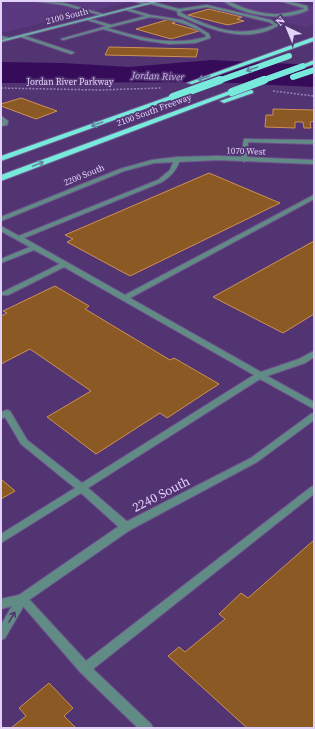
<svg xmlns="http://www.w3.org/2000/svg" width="315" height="729" font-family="'Source Serif 4',serif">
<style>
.built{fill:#5b3980}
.water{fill:#360b59}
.building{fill:#8b5923;stroke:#ce9154}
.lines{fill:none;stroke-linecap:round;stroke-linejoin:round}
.lane-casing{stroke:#6f548e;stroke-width:2}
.street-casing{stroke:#6f548e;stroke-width:2}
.secondary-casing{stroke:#6f548e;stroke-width:2}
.highway-casing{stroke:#6f548e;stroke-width:2}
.path{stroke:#9780b3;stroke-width:1.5;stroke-dasharray:2 1.5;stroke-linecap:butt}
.lane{fill:#618c85;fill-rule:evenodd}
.street{fill:#618c85;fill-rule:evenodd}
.secondary{fill:#6cb2a8;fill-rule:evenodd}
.highway{fill:#78eadb;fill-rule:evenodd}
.highway-bridge-far1-casing{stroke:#6f548e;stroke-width:6;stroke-linecap:butt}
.highway-bridge-casing{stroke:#6f548e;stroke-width:8;stroke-linecap:butt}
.highway-bridge-far1{stroke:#78eadb;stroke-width:6}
.highway-bridge{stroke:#78eadb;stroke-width:8}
.oneway{stroke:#6386a2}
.oneway2{stroke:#523473}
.labels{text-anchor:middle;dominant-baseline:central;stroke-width:3.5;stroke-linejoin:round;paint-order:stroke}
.far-street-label{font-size:9px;fill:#e2d2f8;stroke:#523473}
.far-water-label{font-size:10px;font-style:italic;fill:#d1bbef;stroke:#523473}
.near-street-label{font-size:13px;fill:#e2d2f8;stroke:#523473}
</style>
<rect width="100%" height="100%" fill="#523473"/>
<path class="built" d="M1,1H134L1,33Z
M202,1H293L314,6V24L305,27Z"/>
<path class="water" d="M211,60L314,65V87L214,82L1,83V62L63,63L129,67Z"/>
<path class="building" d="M209,9L242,17L237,19L244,21L228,25L188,15Z
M170,19L178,21L172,23L199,31L171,39L136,29Z
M109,47L198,49L196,57L105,55Z
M21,98L57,111L36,119L1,106V104Z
M273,109L314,110V121L310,122L311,128H304L303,122H295V128L265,127L266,115H273Z
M209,173L280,203L130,276L67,242L73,239L65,235Z
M314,241V314L283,333L213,297Z
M55,286L89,306L85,309L170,360L174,358L219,384L167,418L160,413L96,454L47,417L91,391L30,349L1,364V316L7,313L3,311Z
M1,479L15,491L1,499Z
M314,540V728H247L168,656L179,647L185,652L225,619L219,614L241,593L248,598Z
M49,683L73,708L64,716L76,728H11L26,716L19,708Z"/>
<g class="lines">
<g class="lane-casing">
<path id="lane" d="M35,1L64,3L106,15L104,16L64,5Z
M133,1H139L149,4L147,5Z
M223,1C230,1 238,6 244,8C267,16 281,16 304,9V8L280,1H286L307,6L308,10C284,22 245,16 223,1Z
M152,2L179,9L207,5L271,20L279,25C247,45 209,29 178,15L177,11L151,4ZM207,7L269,22L274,25C239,39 213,29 181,13V11Z
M126,8L150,15L182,20L196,26L209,34L210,38L195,43L169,44L142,40L103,29L63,40L61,39L107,26L87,20V18L111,25L146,16L126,10ZM150,17C171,19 189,23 206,35V37C172,47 141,38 107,28Z
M22,35L73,52L74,53L71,54L21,37Z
M1,36L9,38L10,39L8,40L1,38Z
M1,116L8,121L7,125L1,126V124L3,121L1,119Z
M244,139L314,140V144L248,142L247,160L244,162L241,160Z
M175,158L180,159C177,170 171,176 162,182L24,238L125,295L314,195V199L130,298L261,372L299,359L314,351V357L305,363L267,376L314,402V409L260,379L88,488L130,524L131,527L130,530L126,531L122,530L81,493L1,543V534L75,488L21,444L5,417L1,419V412L7,410L10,411L27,440L82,483L254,375L64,267L8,295H2L1,293L60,264L34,250L1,263V259L30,247L1,231V226L19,236L158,180L170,170Z
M314,486V494L93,669L151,724L153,728H138L81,673L17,599L18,596L22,594L26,596L86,661L311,487Z"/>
</g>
<g class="street-casing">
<path id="street" d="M218,156L314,160V164L218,160L154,163L124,171L1,221V217L120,169L152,160L177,157Z
M314,413V420L257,462L130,530L26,602L5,638L1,640V625L12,606L1,609V599L19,595L122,524L251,458L311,414Z"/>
</g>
<g class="secondary-casing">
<path id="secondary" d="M155,1H161L1,42V40Z"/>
</g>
<g class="highway-casing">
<path id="highway" d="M314,37V41L192,84L187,83Z
M314,60V64L303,68L300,66Z
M232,90L234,91V93L1,181V175Z
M251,90L253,91V93L224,103L220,101Z
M173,95L176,97L175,98L1,161V156Z"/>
</g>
<path class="path" d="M1,88L99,90L161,88
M273,91L314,96"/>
<use href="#lane" class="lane"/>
<use href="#street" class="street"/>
<use href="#secondary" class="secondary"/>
<use href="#highway" class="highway"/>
<g class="highway-bridge-far1-casing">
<path id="highway-bridge-far1" d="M293,77L314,70
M218,81L289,56
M261,81L303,66"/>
</g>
<g class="highway-bridge-casing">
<path id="highway-bridge" d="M232,92L264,80
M173,97L220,80"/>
</g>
<use href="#highway-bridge-far1" class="highway-bridge-far1"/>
<use href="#highway-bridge" class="highway-bridge"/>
</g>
<defs><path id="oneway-shaft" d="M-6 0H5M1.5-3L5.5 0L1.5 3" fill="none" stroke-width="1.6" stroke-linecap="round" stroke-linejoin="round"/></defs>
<g class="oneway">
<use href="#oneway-shaft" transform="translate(252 69) rotate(161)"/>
<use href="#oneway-shaft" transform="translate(204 78) rotate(161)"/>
<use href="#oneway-shaft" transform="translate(97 124) rotate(160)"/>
<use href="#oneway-shaft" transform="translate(38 164) rotate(-21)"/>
</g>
<use class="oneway2" href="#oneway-shaft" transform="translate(12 617) rotate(-60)"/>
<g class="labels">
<g class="far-street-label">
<text transform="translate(67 16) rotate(-14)">2100 South</text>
<text x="70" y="82">Jordan River Parkway</text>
<text transform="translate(154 110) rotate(-20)">2100 South Freeway</text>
<text transform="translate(246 151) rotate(2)">1070 West</text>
<text transform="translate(84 175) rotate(-22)">2200 South</text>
</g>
<g class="far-water-label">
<text transform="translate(158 76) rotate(2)">Jordan River</text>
</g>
<g class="near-street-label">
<text transform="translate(161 494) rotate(-27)">2240 South</text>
</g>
</g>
<rect width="315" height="729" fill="none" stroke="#e2d2f8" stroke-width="4"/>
<g transform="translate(287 28) rotate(316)" stroke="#523473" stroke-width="3" paint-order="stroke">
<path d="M0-3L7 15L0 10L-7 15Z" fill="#e2d2f8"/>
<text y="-6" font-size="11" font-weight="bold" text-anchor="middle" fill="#e2d2f8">N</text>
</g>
</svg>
